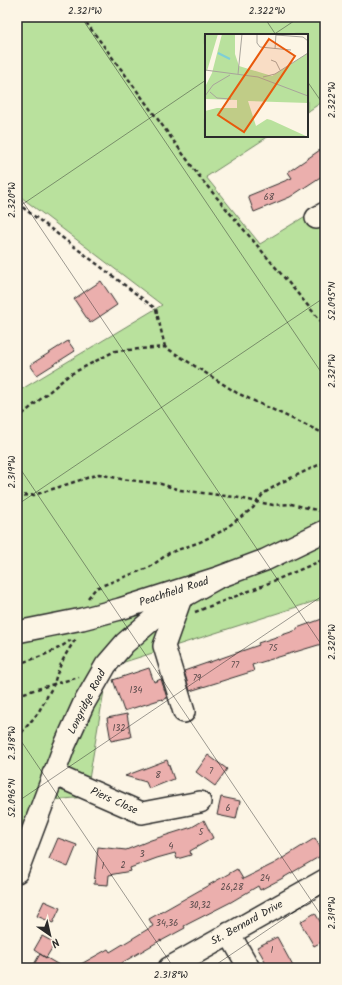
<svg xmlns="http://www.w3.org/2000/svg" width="342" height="985" font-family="Kalam,sans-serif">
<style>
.green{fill:#b9e19d;stroke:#728664}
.building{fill:#ebafad;stroke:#2b2b2b}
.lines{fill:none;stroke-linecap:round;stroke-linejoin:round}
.minor-casing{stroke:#2b2b2b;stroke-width:24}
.path{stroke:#2b2b2b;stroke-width:2.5;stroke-dasharray:4 3;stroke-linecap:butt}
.minor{stroke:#fcf5e5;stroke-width:21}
.ticks{fill:none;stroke:#2b2b2b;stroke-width:1;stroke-opacity:0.45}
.labels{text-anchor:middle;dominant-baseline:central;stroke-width:3;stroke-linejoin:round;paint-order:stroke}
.number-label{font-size:9px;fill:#5b4c4c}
.street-label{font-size:11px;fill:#2b2b2b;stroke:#fcf5e5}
.inset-river{fill:none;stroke:#7ecfd6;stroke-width:2}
.inset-road{fill:none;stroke:#a8a49b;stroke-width:1}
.view{fill:#e8590c;fill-opacity:0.15;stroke:#e8590c;stroke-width:2}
.inset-edge{fill:none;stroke:#2b2b2b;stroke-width:2}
.neatline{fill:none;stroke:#2b2b2b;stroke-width:1.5}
.ticks-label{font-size:10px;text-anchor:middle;fill:#2b2b2b}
</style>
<rect width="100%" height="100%" fill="#fcf5e5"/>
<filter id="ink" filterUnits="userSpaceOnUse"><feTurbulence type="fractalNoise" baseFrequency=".025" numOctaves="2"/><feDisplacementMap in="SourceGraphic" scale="8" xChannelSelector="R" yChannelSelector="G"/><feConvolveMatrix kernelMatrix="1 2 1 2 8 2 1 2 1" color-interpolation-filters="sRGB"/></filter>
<g filter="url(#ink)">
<path class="green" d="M17,17H325V100L307,112V35H206V136H269L206,177L260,244L325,204V598L115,665L17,849V392L162,305L17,194Z
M106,679L86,797L52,800L77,733Z"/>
<path class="building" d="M320,150L325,157V174L290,197L254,212L248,196L292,178L288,172Z
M101,281L117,305L90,323L74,299Z
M68,341L75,351L37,375L30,365Z
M322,619L325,627V643L252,665L254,671L190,691L184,671L259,645L258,643L297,630V628Z
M149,668L154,682L161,679L167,698L163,700L162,699L124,711L113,680Z
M127,714L131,737L111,741L107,718Z
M208,755L227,769L215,786L196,772Z
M167,760L174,779L149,789L146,782L125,776Z
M221,797L240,801L236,819L217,815Z
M204,820L213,838L190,851L191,855L177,859L175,853L157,858L130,868L131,871L109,875L108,885L94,884L98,847L126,850L151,840L192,827Z
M58,838L77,845L68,867L49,859Z
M315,838L324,854L281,879L260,890L258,886L231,902L184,926L185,928L161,941V940L113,968H74L108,949L110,952L153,926L149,919L237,869L243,879L275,863Z
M44,901L60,908L53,923L37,916Z
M315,913L325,930V940L314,946L300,922Z
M42,936L55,943L46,958L34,950Z
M277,937L294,968H269L257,947Z
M40,954L64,968H32Z"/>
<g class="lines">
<g class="minor-casing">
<path id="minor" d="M316,218L325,213
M181,598L164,646L184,712
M17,632L82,619L120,609L217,578L265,560L325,531
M53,774L142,813L200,802
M17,872L64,747L83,705L106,665L125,643L161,612L181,598L217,578
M229,933L249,968
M169,968L325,880"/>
</g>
<path class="path" d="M82,17L127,77L202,180L325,326
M17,203L156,309L165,347
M17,419L69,375L115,351L165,347L237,393L325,434
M17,496L34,495L99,474L121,479L161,484L180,490L234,497L273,505L291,504L325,512
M88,598L96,588L150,567L169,553L200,542L222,531L253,508L263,494L280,483L325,462
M195,612L257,588L325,559
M17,664C37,658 55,652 71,640
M17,695L54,684C58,668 66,652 76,639
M17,738L38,713L54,684L79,677"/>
<use href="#minor" class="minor"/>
</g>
</g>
<path class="ticks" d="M81,17L325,378M264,17L276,35M273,35L300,17M307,81L325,107M17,193L325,650M17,208L206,80M17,464L325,921M17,505L325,297M17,735L174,968M17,802L325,594M211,968L325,891"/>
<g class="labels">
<g class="number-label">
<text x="269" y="197">68</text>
<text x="273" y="648">75</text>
<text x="235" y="665">77</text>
<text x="197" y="678">79</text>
<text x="136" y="690">134</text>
<text x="119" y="728">132</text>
<text x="211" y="771">7</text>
<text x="158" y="775">8</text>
<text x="228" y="808">6</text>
<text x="201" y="832">5</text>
<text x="171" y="846">4</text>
<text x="142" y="854">3</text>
<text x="123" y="865">2</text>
<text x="103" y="866">1</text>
<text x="265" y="878">24</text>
<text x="232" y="887">26,28</text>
<text x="200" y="905">30,32</text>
<text x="167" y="923">34,36</text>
<text x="272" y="950">1</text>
</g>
<g class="street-label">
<text transform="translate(174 592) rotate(-18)">Peachfield Road</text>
<text transform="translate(87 702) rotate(-63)">Longridge Road</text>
<text transform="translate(114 801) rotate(24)">Piers Close</text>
<text transform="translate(247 923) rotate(-29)">St. Bernard Drive</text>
</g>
</g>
<g transform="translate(205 34)">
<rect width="103" height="103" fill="#fcf5e5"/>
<path d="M0,0H13L2,37L0,36ZM17,0H30V20L34,32L67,42L103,19V69L43,67L51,92L62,85L66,86L103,103H0V77L12,74H32V66L0,65V53L7,39Z" fill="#b9e19d"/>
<path class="inset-river" d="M13,19L25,25"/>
<path class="inset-road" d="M52,0V9L55,13L86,16M71,1L98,3L103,7M70,15L71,0M66,26L71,28L75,36M0,36L53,43L103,62M33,40L37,0M58,43L70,40L103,19M5,58L12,64L26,65M0,62L8,51L25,41"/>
<path class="view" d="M64,5L90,22L39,98L13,81Z"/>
<rect width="103" height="103" class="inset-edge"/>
</g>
<rect width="342" height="985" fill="none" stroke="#fcf5e5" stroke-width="44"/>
<g transform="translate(50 935) rotate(146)" stroke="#fcf5e5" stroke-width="3" paint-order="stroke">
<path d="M0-3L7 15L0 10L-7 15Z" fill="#2b2b2b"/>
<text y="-6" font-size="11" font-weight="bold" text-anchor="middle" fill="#2b2b2b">N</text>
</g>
<rect x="22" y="22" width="298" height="941" class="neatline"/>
<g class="ticks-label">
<text x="85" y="14">2.321°W</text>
<text x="267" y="14">2.322°W</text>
<text transform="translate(331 100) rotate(-90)" y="4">2.322°W</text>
<text transform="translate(11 200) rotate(-90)" y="4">2.320°W</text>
<text transform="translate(331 301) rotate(-90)" y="4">52.095°N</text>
<text transform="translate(331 371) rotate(-90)" y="4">2.321°W</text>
<text transform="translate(11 472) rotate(-90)" y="4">2.319°W</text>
<text transform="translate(331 642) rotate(-90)" y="4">2.320°W</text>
<text transform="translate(11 743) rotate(-90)" y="4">2.318°W</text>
<text transform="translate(11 798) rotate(-90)" y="4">52.096°N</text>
<text transform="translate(331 913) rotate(-90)" y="4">2.319°W</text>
<text x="171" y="978">2.318°W</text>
</g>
</svg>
